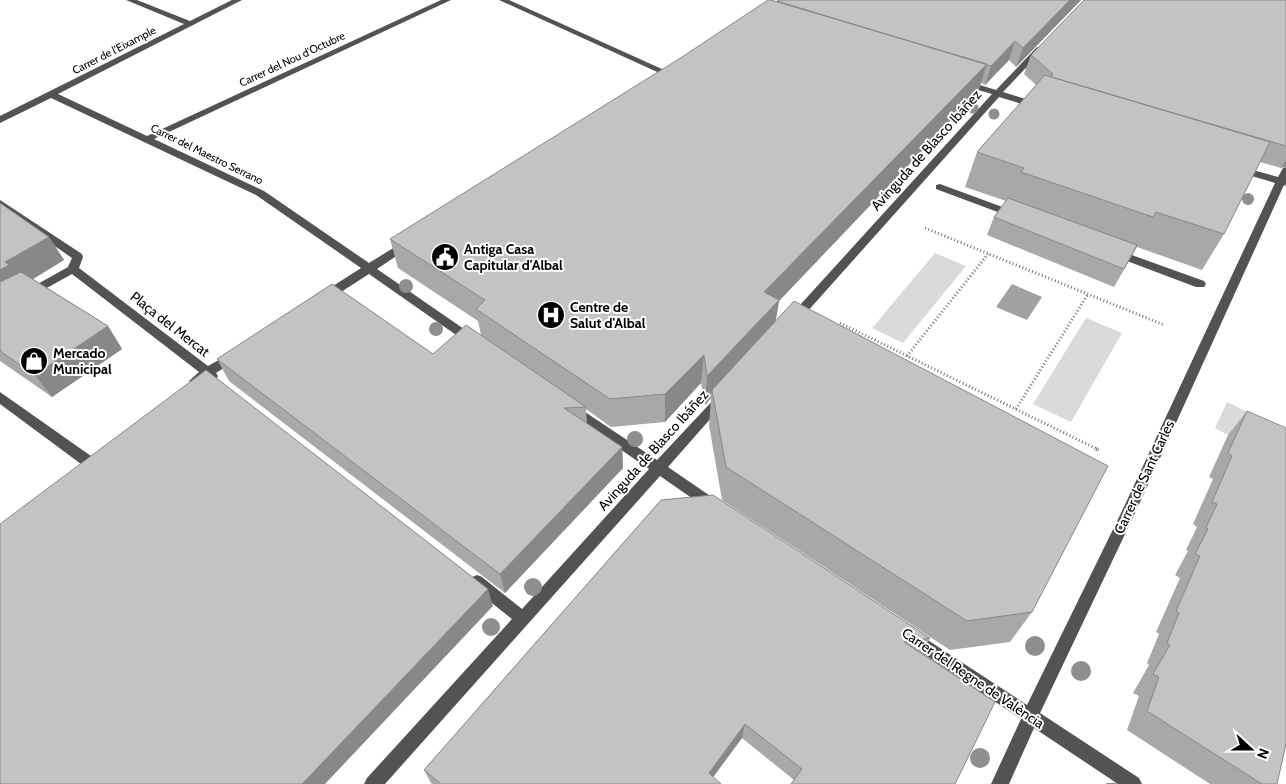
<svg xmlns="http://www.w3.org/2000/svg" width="1286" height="784" font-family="Cabin,sans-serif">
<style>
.green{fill:#dadada}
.water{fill:#a1a1a1}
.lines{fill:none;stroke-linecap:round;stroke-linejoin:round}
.path-far1{stroke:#757575;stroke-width:3;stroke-dasharray:1 2.5;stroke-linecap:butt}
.path{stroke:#757575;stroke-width:4;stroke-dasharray:1 3;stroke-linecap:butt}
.minor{fill:#535353;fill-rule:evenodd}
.tree{fill:#8e8e8e}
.wall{fill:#a8a8a8}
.shaded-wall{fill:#888}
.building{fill:#c3c3c3;stroke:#888}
.labels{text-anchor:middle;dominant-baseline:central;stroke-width:4;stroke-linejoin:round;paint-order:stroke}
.far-street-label{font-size:11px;fill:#000;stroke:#fff}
.street-label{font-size:14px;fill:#000;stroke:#fff}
.poi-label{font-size:14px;font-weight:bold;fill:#000;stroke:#fff;text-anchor:start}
</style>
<rect width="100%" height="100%" fill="#fff"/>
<path class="green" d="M935,253L966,266L903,343L872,328Z
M1086,318L1122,333L1071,422L1033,404Z
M1227,402L1286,431L1228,435L1215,428Z"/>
<path class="water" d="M1012,284L1042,297L1027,320L996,307Z"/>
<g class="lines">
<path class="path-far1" d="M925,228L1164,325
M840,323L1099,450
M907,356L988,254
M1016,409L1088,294"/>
<path class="path" d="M1096,449L1099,450"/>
<path class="minor" d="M126,0H137L190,21L232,0H242L58,94L147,136L441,0H451L154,139L264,191L369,263L403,242H411L412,244L411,246L377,269L477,338L479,341L477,344H469L369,274L327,301H319L317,298L319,295L361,268L256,195L51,98L0,123V116L184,24Z
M499,0H509L673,74L666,76Z
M1037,47L1044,49L1003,92L1041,104V108H1035L999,97L798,322H790L788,319L790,316L992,94L961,85V81H967L996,90Z
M1238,166L1278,177L1283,168L1286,167V186L1284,185L1136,511L1040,713L1139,778L1142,784H1118L1034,728L1009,784H991L1021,719L907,643L904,638L907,633L912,631L917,633L1027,705L1122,511L1275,183L1235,171V167Z
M940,184L1019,213L1020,215L1019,217H1011L936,189V185Z
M0,200L82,254L83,257L79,268L208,366L233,352L237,353L239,356L237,359L216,373L218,376L216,379H207L195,386L191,384L189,381L199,372L72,274L0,314V305L68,267L72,258L0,208Z
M1115,249L1204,281L1206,284L1204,287H1196L1111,255L1110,253L1111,251Z
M0,392L91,456L93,460L91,464L86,465L81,464L0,404Z
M722,393L726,395L728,398L726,401L668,467L719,502L721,506L719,510L714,512L709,510L660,476L385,784H364L367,778L512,619L472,587L470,582L472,577L477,575L482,577L522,609L649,469L569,414L568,411L569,408H579L657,460L718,395Z"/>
</g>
<g class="tree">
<circle cx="973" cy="108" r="5.5"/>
<circle cx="994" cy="114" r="5.5"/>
<circle cx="1248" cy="199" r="6"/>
<circle cx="406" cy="286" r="7"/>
<circle cx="436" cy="329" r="7"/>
<circle cx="635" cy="439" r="8"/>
<circle cx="533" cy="587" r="9"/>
<circle cx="491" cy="627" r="9"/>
<circle cx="1035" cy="646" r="10"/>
<circle cx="1081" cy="671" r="10"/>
<circle cx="980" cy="758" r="10"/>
</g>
<path class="wall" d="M1081,0L1016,67L1009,60L985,85L981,83L978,92L779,301L776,320L1032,612L1010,642L950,650L722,500L709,425L711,398L705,405L701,383L665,422L611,427L586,409L587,424L622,447L623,468L505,593L229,381L217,359L433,354L481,335L478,321L398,268L390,239L777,2V1Z
M1286,0V166L1281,168L1260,162L1224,234L1202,270L1137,247L1114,287L987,235L994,217L1006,201L965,187L977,152L1036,85L1024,74L1031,55Z
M0,203L49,237L64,260L33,279L108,326L122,349L52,397L0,361Z
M1247,411L1277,784H1210L1127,730L1139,696L1133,693L1149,665L1147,663L1159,634L1156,632L1180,578L1175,575L1188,551L1186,550L1197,527L1193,524L1213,479L1209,477L1228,435Z
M661,500L930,638L922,653L794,780L742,738L713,777L721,784H432L431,783L424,770Z"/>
<path class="shaded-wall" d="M1070,0H1081L1016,67L1023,48Z
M1015,41L1009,60L985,85L991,66Z
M987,64L978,92L779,301L774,329L712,390L711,398L705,405L707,376L764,292Z
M1286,160V166L1281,168Z
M49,237L64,260L23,285L0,303V270L5,262Z
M108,326L122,349L52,397L35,375Z
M704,355L701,383L665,422V394Z
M622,447L623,468L505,593L500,574Z
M488,589L493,606L325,784H302Z
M745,724L742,738L708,784L709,773Z"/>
<path class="building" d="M768,0H771L987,64L764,292L779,300L707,376L704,355L665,394L610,399L476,309L485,300L390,239L682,57Z
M778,0H1070L1023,48L1015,41L991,66L777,1Z
M1084,0H1286V146L1051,77L1053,74L1031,55Z
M1045,75L1270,142L1224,234L1156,212L1153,217L1021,172L1024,168L977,152Z
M1008,198L1137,245L1124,269L994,217Z
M0,203L49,237L5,262L9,265L0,270Z
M21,272L108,326L35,375L0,351V282Z
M332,284L433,354L466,325L586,407L564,408L622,447L500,574L217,359Z
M794,301L1108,466L1032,612L967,621L726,467L712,390Z
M206,370L488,589L302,784H0V524Z
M1247,411L1286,428V744L1277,784H1262L1147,711L1159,677L1153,674L1170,645L1167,643L1179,613L1176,611L1200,556L1195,554L1208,529L1206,528L1217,504L1212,502L1232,456L1228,453Z
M713,495L930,638L904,642L995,702L955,784H791L802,769L745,724L709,773L721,784H441L424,770L661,500Z
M1116,783L1118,784H1106Z"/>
<defs>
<g id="civic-disc" transform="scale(1.4375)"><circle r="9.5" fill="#000" stroke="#fff"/><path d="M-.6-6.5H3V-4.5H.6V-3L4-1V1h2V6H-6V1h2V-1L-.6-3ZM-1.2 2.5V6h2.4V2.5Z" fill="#fff"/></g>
<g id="hospital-disc" transform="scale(1.4375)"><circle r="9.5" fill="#000" stroke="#fff"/><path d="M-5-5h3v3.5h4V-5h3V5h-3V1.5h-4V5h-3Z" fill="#fff"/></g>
<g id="shop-disc" transform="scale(1.4375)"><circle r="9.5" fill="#000" stroke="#fff"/><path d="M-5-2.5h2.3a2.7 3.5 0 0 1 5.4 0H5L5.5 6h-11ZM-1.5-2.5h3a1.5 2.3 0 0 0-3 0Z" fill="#fff"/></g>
</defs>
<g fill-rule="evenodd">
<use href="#civic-disc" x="445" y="257"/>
<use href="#hospital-disc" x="551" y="315"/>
<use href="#shop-disc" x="34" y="361"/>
</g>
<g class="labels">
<g class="far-street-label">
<text transform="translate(114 50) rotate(-27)">Carrer de l'Eixample</text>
<text transform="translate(292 59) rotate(-25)">Carrer del Nou d'Octubre</text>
<text transform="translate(207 154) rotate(26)">Carrer del Maestro Serrano</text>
</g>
<g class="street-label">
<text transform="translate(926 150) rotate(-48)">Avinguda de Blasco Ibáñez</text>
<text transform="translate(170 324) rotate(38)">Plaça del Mercat</text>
<text transform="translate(653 450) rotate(-48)">Avinguda de Blasco Ibáñez</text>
<text transform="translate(1144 477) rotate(-65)">Carrer de Sant Carles</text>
<text transform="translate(973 678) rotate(34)">Carrer del Regne de València</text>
</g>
<g class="poi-label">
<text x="464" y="249">Antiga Casa<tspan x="464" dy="16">Capitular d'Albal</tspan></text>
<text x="570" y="307">Centre de<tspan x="570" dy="16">Salut d'Albal</tspan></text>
<text x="53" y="353">Mercado<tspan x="53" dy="16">Municipal</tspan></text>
</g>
</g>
<g transform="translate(1251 749) rotate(111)" stroke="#ffffff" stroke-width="4" paint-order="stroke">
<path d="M0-4L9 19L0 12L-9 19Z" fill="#000000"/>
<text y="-8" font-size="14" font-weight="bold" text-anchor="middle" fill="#000000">N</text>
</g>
</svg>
